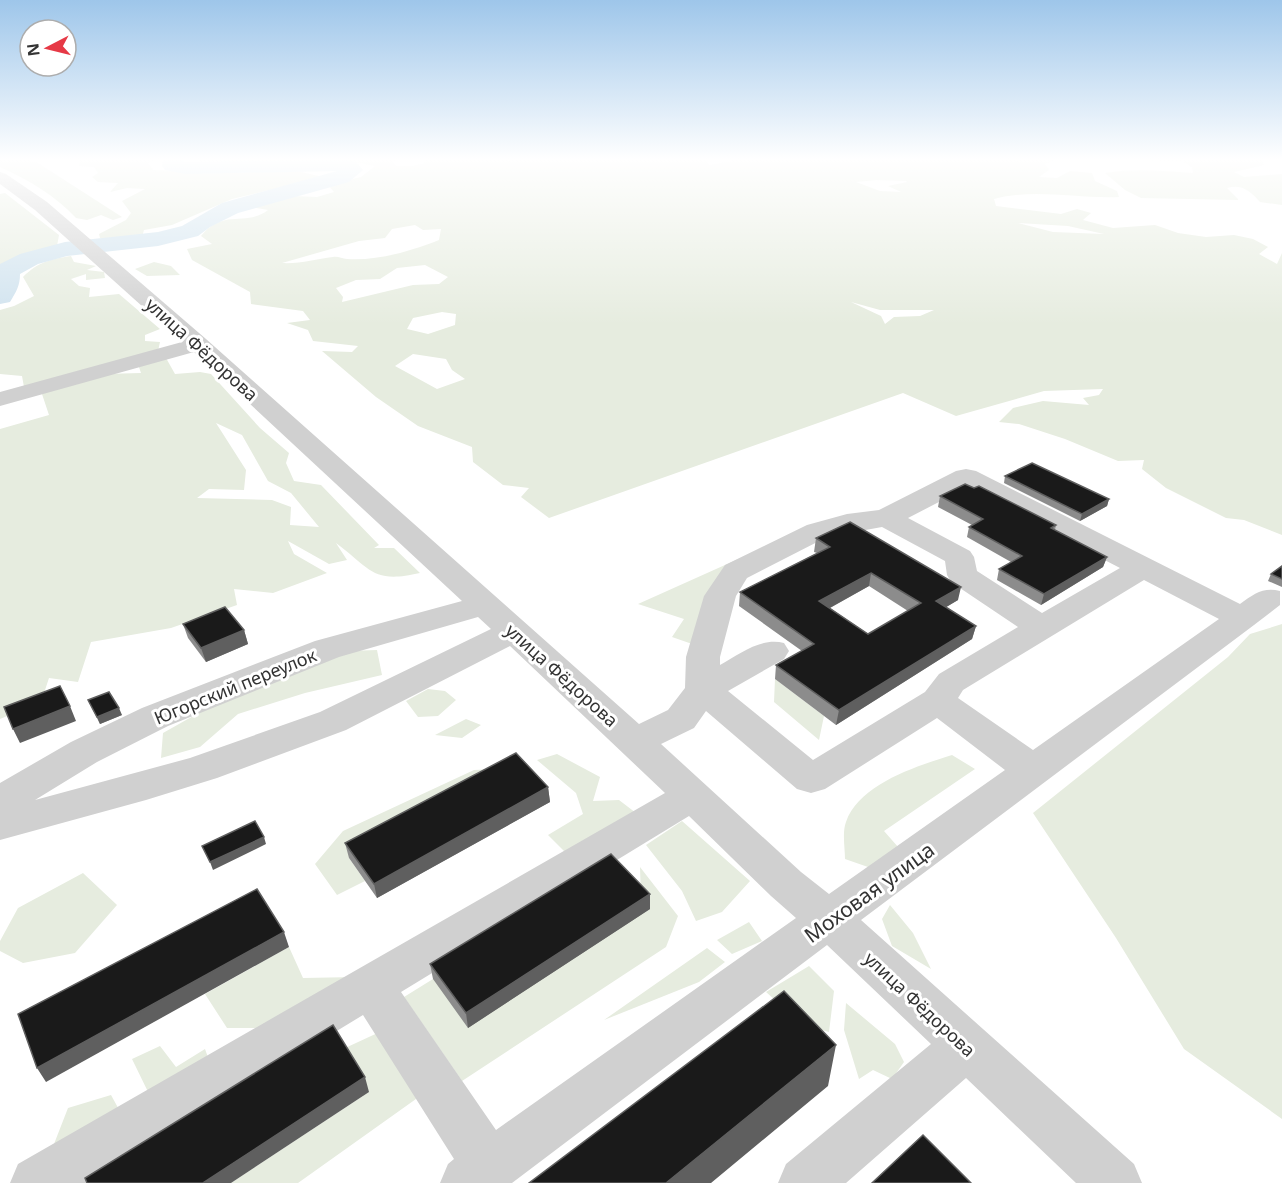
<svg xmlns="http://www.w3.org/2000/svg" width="1282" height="1183" font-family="'Noto Sans',sans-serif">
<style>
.green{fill:#e6ecdf;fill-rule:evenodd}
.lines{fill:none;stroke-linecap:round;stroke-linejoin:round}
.river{fill:#cfe2ee;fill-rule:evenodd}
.minor{fill:#d0d0d0;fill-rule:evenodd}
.wall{fill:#8c8c8c;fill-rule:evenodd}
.shaded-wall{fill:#5f5f5f}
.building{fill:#1a1a1a;stroke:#5f5f5f;stroke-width:1.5;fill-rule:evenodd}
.labels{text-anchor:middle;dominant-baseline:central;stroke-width:6;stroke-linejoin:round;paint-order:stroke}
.street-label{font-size:18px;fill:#333;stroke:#fff}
.near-street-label{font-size:21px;fill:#333;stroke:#fff}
</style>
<rect width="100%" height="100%" fill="#fff"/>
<path class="green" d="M0,160H29L38,163L122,217L113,220L101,215L87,220L76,218C56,196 27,179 0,167Z
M80,160H157L148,163L153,170L240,173L288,169L323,177L232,199L172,225L144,230L142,237L123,241L100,238L99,234L126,220L131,213L122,201L145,189L127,188L110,192L118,183L98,182L92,177L98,173L94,167L79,166Z
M200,160H398L392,162L397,166H412L425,163L423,160H699L707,161L709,165L732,161L730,160H1054L1045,164L1049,170L1039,177L1057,178L1070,171L1092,173L1095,181L1117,191L1119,197C1079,199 1034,188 994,199L996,206L1061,214L1077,209L1091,213L1083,220L1113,228L1155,225L1178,233L1206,237L1234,235L1253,239L1268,247L1259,254L1277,264L1282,253V535L1244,520L1226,518L1166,488L1142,469L1144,460L1118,461L1065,439L1019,424L999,422L1013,408L1043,401L1089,405L1083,398L1099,395L1103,389L1044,391L956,416L903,393L549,518L521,497L529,488L503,485L473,462L472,447L418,426L376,397L322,351L352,352L358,346L313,341L308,330L287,323L310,320L303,311L251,304L250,292L192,260L187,249L212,244L201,236C223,208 246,227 268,210L252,207L294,196L317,197L334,192L328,185L361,177L375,166C316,153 256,168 197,164ZM877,180L906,181L907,182L888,186L901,192L880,191L856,182ZM1018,223L1068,226L1104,234L1053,232ZM415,225L423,230L441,229L439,240C411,251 378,261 347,259C342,259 338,256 333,257C316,259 300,264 282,263L359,241L385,238L392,229ZM425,265L448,277L439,284L413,285L342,302L343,297L336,288L356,280L380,279L397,268ZM851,302L880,310H934L920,316L894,317L885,324L881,316ZM442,312L456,314L455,325L428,334L407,329L413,318ZM413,354L446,359L452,370L465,379L437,389L395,366Z
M1150,160H1262L1264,165L1234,172L1244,177L1282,174V205L1260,202C1250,191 1242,184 1227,188L1239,200L1141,198L1125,190L1105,173C1134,168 1163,171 1193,173L1192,167L1182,161Z
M5,193L59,235L57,246L27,254L0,266V194Z
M71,256L74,262L96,266L87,270L104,272L105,278L86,280V274L71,279L79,286L90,288L89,297L119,294L160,329L145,335V341L160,342L158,351L24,387L22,376L0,374V310L14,306L34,296L23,277C38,262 51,259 71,256Z
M154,262L171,266L180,275L147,276L135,269Z
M166,358L175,374L200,372L211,374L260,428L289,453L286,463L294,481L321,485L379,545L374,548H394L420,573C372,584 371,569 336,543L347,560L329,564L288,541L294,554L327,573L273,593L234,589L237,605L171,628L91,642L78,682L49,678L41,702L0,719V429L49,415L41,391L104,374L141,373L138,364ZM216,423L242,435L268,481L291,493L319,527L290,525L291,507L272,500L197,498L209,489L244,490L246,470Z
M796,533L728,579L695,645L672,637L684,619L638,604Z
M1282,624V1119L1184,1049L1116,938L1033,813L1228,657L1250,634Z
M377,650L382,675L305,693L238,714L200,747L161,758L163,733L218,702L348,651Z
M775,679L824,716L819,740L774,702Z
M428,689L445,691L456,700L438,716L418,717L406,701Z
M466,719L481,725L462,738L435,735Z
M557,754L600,777L593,801L619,800L636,813L571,858L548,835L583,814L576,793L537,760Z
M952,755L975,769L884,831L906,856L868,867L845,859C845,848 842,832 846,822C859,784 917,766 952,755Z
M517,768L349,858L365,881L337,895L315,864L343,831L474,770Z
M682,821L750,881L722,912L696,921L682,891L646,845Z
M640,867L678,916L666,947L462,1081L404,997L433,979L641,899Z
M83,873L117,905L75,953L23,963L0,951V941L18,908Z
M890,905L913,933L931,969L892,946L882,919Z
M749,922L762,941L732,954L717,940Z
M289,947L303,978L356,977L279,1028H227L205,994Z
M707,948L725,962L699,982L604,1020Z
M809,966L834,991L829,1032L803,1025L766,992Z
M846,1003L895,1044L904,1062L892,1079L873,1070L859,1079L844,1030Z
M384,1030L423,1094L298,1183H231L363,1096L343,1049Z
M160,1046L176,1067L205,1049L210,1063L151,1098L132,1059Z
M111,1095L122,1115L47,1162L68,1108Z"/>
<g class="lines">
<path class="river" d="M163,160H183L185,162L346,160L356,162L363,170L349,182L238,213L210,227L198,236L158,246L67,256L38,264L20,274C20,286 16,292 10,302L0,304V264L20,254L65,242L158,232L182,226L222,203L337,171L185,174L165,170L162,166Z"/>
<path class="minor" d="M0,172L6,174L47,202L206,339L639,724L668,710L685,688L686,657L704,596L725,565L807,525L847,514L879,510L956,471L966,469L976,471L1240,604C1254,594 1263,587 1280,591V605L1254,625L861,920L1134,1164L1142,1183H1076L966,1078L846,1183H778L786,1164L931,1044L827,945L512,1183H440L448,1164L454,1159L363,1015L87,1183H10L18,1164L665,793L510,646L346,730L217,778L146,800L0,840V783L71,742L142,708L315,641L462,601L194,352L0,406V392L182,342L35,210L0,184ZM966,488L1120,568L1042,613L977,571L974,557L970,551L908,518ZM882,527L945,561L947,575L951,582L1018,627L939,674L925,692L813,760L728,691L784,659L789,651L784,643C761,637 740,654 720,665V657L736,596L747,578L827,537ZM1144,580L1219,619L1033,750L958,698L963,690ZM478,617L491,629L320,712L190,758L35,800L97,762L168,726L339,657ZM706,711L797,789L811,793L825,789L937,718L1005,770L829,894L801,872L661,744L694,728ZM689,816L771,896L796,918L496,1130L401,992Z"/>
</g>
<path class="wall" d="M1005,476L1109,499L1107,506L1080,521L1004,483Z
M940,496L1056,525L1055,530L1107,557L1103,567L1041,605L997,580L999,569L1011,562L967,537L969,527L972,525L938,507Z
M816,538L958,600L946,607L976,626L972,639L836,725L775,679L776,665L802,651L739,606L740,592L817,553L814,552ZM869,586L908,611L868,634L830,608Z
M1282,566V587L1268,581L1271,574Z
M183,624L244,630L248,644L206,662L188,638Z
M88,700L122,715L100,724Z
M548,787L550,802L377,898L349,858L345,843Z
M650,894V909L468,1028L433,979L430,964Z"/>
<path class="shaded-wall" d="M1109,499L1107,506L1080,521L1082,514Z
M1107,557L1103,567L1041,605L1044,594Z
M871,573L869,586L817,615L819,601Z
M961,587L958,600L933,615L936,601Z
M976,626L972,639L836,725L839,710Z
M244,630L248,644L206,662L201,648Z
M70,706L76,721L20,743L13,729Z
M119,708L122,715L100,724L97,717Z
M548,787L550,802L377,898L374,884Z
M264,837L266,844L213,870L210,862Z
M650,894V909L468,1028L466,1013Z
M284,932L289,947L46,1082L37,1068Z
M836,1045L828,1086L711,1183H666Z
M365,1077L369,1092L231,1183H203Z"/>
<path class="building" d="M1032,463L1109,499L1082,514L1005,476Z
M965,484L974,488L979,486L1056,525L1051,528L1107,557L1044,594L999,569L1022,556L969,527L983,519L940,496Z
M850,522L961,587L936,601L976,626L839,710L776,665L814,644L740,592L830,547L816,538ZM871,573L921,603L868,634L819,601Z
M1282,566V579L1271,574Z
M225,607L244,630L201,648L183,624Z
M60,686L70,706L13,729L4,707Z
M109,692L119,708L97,717L88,700Z
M516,753L548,787L374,884L345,843Z
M255,821L264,837L210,862L202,846Z
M611,854L650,894L466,1013L430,964Z
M257,889L284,932L37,1068L18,1014Z
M784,991L836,1045L666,1183H529Z
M333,1025L365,1077L203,1183H87L85,1178Z
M923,1135L971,1183H872Z"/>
<linearGradient id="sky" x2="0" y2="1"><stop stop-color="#9ec6ea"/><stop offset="0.49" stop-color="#fff"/><stop offset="1" stop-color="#fff" stop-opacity="0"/></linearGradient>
<rect width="1282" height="325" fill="url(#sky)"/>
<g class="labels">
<g class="street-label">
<text transform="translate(202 349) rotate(42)">улица Фёдорова</text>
<text transform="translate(562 675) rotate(42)">улица Фёдорова</text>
<text transform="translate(235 686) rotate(-22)">Югорский переулок</text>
<text transform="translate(920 1004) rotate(43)">улица Фёдорова</text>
</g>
<g class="near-street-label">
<text transform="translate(869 892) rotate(-36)">Моховая улица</text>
</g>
</g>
<g transform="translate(48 48) rotate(263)"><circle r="28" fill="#ffffff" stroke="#adadad" stroke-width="1.5"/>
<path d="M0-4.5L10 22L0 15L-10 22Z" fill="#e63946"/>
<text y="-9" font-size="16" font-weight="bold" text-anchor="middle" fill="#333333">N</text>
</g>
</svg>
